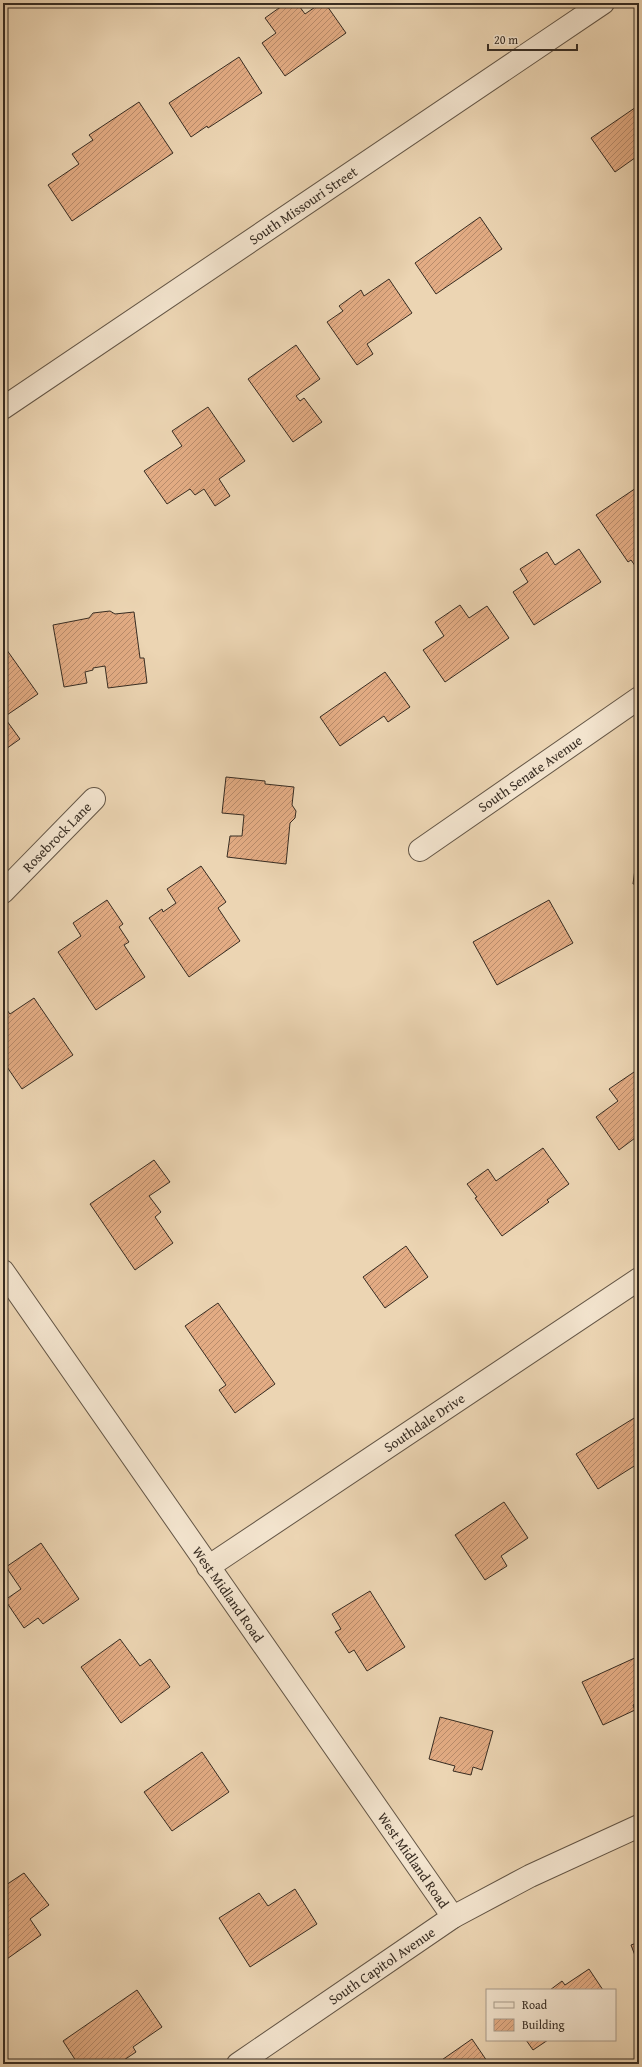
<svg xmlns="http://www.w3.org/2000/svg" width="642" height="2067" font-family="'Gentium Book Plus',serif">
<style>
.building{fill:url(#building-hatch);stroke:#372c22}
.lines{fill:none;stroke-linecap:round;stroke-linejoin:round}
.minor-casing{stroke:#645646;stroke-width:24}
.minor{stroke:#f3e4ce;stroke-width:22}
.labels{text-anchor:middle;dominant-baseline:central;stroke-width:4;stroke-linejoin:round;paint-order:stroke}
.street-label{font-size:14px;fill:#372c22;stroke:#f3e4ce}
</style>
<defs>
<pattern id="building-hatch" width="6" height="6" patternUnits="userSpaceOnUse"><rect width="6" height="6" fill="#e3ac84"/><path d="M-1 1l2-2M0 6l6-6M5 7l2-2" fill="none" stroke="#b98c6c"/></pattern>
</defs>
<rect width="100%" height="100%" fill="#ecd5b3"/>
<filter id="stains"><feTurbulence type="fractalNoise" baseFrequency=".005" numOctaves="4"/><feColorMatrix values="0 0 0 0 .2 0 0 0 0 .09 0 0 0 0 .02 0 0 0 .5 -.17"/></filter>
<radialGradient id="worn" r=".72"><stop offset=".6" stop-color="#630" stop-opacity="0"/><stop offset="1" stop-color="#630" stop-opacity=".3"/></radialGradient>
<path class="building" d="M286,3H297L305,14L321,3H325L346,33L285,76L262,43L276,33L265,18Z
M239,57L262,93L208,128L207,126L191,137L169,103Z
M139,102L173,153L72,221L48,185L79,164L72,154L93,140L89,135Z
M639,105V155L615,172L591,138Z
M480,217L502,249L436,294L415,263Z
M389,279L412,313L367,344L373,354L357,365L327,322L343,311L339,306L361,290L364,296Z
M296,345L320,379L296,396L300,401L304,398L322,422L293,442L248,379Z
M208,407L245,461L219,479L230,496L215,506L204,489L195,495L190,489L167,504L144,471L182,446L172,431Z
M639,486V570H638L631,560L628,562L596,515Z
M579,549L601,582L534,625L513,592L528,582L520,569L547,552L555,565Z
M460,605L469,618L487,606L509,638L445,682L423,650L444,636L435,622Z
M110,611L115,614L134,612L140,658H144L147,683L108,688L105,666L93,668V670L85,672L87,683L64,687L53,625L89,618L93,613Z
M4,646L38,694L4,717L20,739L3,751Z
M385,672L410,707L388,722L384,716L340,746L320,717Z
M226,777L265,781V784L294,787L292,805L296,811L295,818L290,823L286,864L227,857L230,836H242L244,815L222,813Z
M639,839V884H633Z
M201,866L226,902L218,908L240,941L189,977L149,918L162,909L163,912L176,903L167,889Z
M107,900L123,924L119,927L129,942L124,945L145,977L96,1010L58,952L81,936L73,923Z
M549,900L573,943L497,985L473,942Z
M34,998L73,1055L22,1089L3,1061V1005L10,1014Z
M637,1070L639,1073V1135L619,1150L596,1117L618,1101L609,1089Z
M543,1148L569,1184L547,1200L549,1202L502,1236L475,1198L477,1197L467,1184L488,1169L496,1181Z
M154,1160L170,1182L149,1196L161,1212L155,1217L173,1243L135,1270L90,1204Z
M406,1246L428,1277L385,1308L363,1277Z
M218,1303L275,1384L235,1413L219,1390L226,1385L185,1326Z
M639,1415V1463L598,1489L576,1454Z
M504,1502L528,1538L501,1556L507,1566L485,1580L455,1535Z
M41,1543L79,1599L43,1624L38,1618L24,1628L5,1600L21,1589L6,1567Z
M370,1591L405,1647L367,1671L354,1650L349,1653L335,1632L341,1629L332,1614Z
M120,1639L140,1666L150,1659L170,1687L121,1723L81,1667Z
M639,1656V1702L633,1705L635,1710L603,1725L582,1682Z
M440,1717L493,1731L482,1770L473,1767L471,1775L453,1771L455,1766L429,1759Z
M202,1752L229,1792L172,1831L144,1792Z
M24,1873L49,1905L30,1919L41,1935L4,1961L3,1887Z
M295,1889L317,1924L250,1967L219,1918L259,1893L268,1906Z
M639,1942V1966L631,1945Z
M589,1969L603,1990H550L562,1981L565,1985Z
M137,1990L162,2027L133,2047L136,2052L118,2064H78L63,2041Z
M472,2039L489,2064H436Z
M526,2040H548L533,2050Z"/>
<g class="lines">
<g class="minor-casing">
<g id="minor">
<path id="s1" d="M3,408L603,3"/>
<path id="s2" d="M420,850L639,698"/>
<path id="s3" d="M3,892L94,799"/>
<path id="s4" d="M3,1271L453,1917"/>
<path id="s5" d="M208,1567L639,1279"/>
<path id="s6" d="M238,2064L453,1917L530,1876L639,1826"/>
</g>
</g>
<use href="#minor" class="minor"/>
</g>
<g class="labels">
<g class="street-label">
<text stroke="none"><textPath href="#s1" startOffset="362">South Missouri Street</textPath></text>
<text stroke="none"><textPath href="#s2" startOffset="134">South Senate Avenue</textPath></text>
<text stroke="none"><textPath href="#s3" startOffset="77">Rosebrock Lane</textPath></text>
<text stroke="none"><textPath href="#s5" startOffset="260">Southdale Drive</textPath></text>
<text stroke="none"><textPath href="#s4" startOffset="394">West Midland Road</textPath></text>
<text stroke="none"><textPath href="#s4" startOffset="718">West Midland Road</textPath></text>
<text stroke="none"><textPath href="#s6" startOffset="174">South Capitol Avenue</textPath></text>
</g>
</g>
<rect width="642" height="2067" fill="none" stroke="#ecd5b3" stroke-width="16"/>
<rect x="4" y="4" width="634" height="2059" fill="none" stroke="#372c22" stroke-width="2"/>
<rect x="8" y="8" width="626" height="2051" fill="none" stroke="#372c22"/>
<rect x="486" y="1989" width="130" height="52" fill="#f3e4ce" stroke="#a89a89"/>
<rect x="494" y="2002" width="20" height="6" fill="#f3e4ce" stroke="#a89a89"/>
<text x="522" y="2009" font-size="12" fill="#372c22">Road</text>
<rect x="494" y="2019" width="20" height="12" fill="url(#building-hatch)" stroke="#a89a89"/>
<text x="522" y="2029" font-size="12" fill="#372c22">Building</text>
<path d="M488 44v6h89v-6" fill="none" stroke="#372c22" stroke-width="2"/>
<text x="494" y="44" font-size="12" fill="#372c22" stroke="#f3e4ce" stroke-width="3" paint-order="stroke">20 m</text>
<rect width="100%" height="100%" filter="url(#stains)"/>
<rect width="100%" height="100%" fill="url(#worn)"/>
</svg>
